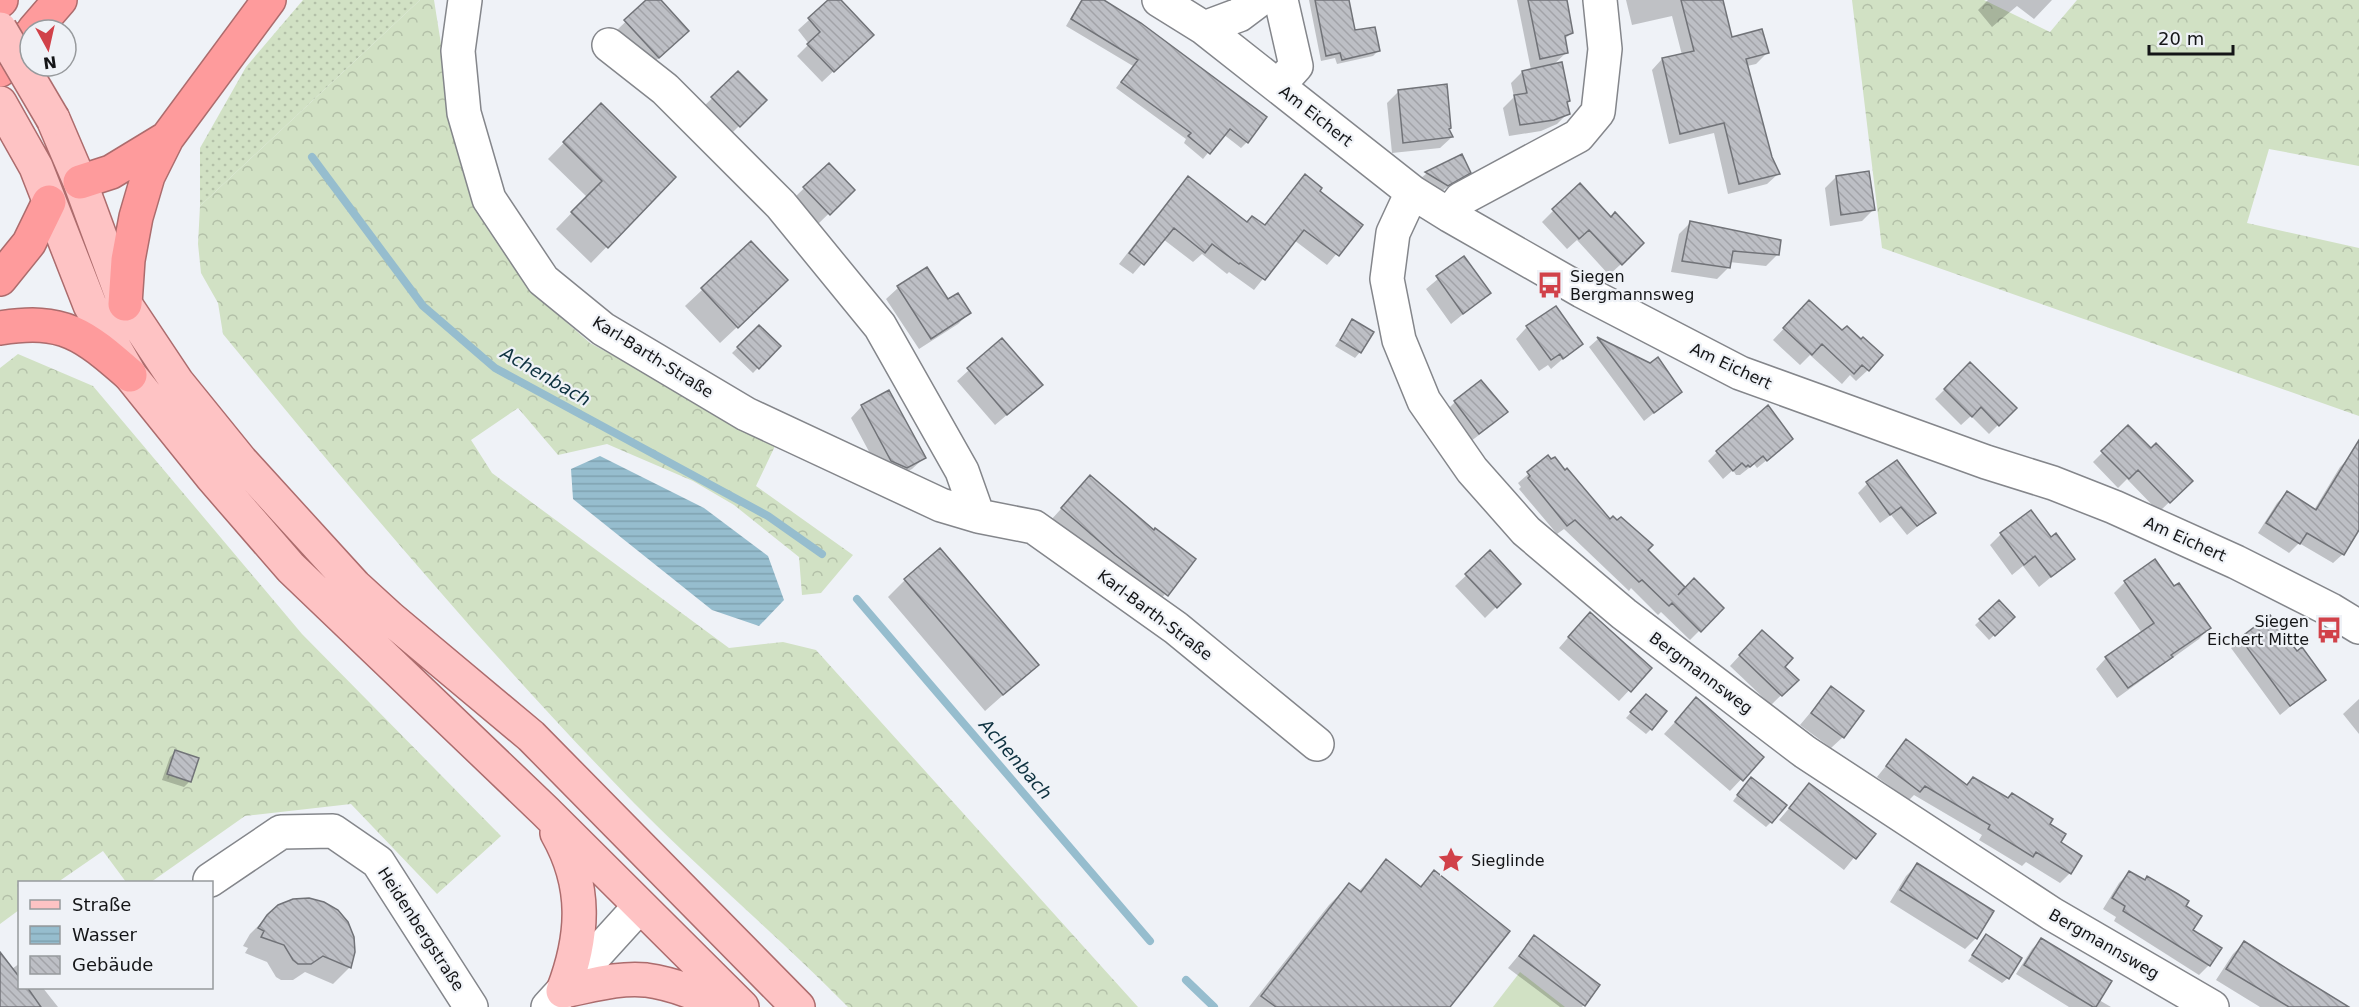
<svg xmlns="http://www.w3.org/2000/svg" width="2359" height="1007" font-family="'DejaVu Sans',sans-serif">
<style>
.grass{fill:url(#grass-dots)}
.forest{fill:url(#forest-crowns)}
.garden{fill:#d1e1c4}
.water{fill:url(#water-rules)}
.shadow{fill:#0003}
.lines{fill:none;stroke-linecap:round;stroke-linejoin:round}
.stream{stroke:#96bdce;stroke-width:8}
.building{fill:url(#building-back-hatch);stroke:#717378;stroke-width:1.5}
.minor-casing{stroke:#84868b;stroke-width:36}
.major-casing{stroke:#ac6c6d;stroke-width:36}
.highway-casing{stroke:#ac6c6d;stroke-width:36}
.minor{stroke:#fff;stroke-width:33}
.major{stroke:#fec3c4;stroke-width:33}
.highway{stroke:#fe9b9c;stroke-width:33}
.major-bridge-casing{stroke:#ac6c6d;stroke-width:36;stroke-linecap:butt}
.major-bridge{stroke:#fec3c4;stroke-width:33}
.labels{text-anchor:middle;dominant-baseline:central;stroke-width:4.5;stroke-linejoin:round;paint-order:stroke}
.street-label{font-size:16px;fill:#141517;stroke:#eff2f7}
.poi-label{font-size:16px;fill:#141517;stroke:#eff2f7;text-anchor:start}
.water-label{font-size:18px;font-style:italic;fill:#0d313f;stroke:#eff2f7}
</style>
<defs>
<pattern id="grass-dots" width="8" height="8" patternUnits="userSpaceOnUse" patternTransform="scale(1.5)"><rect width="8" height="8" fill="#d1e1c4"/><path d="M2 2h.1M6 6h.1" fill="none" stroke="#b3c0a8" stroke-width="1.8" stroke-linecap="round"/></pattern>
<pattern id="forest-crowns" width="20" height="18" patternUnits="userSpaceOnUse" patternTransform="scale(1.5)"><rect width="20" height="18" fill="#d1e1c4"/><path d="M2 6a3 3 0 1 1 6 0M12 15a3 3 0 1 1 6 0" fill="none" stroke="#b3c0a8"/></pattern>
<pattern id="water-rules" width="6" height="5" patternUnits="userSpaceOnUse" patternTransform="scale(1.5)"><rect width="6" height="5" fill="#96bdce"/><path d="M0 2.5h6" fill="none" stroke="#80a2b0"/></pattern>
<pattern id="building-back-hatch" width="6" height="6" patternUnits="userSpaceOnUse" patternTransform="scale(1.5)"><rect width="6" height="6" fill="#bdbfc5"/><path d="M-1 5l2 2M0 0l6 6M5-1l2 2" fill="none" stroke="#a2a3a8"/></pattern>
</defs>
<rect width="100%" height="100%" fill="#eff2f7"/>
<path class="grass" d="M303,0H420L200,206V148L246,67Z"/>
<path class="forest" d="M420,0H434L458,151L482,215L532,292L590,343L776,444L756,486L853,555L821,593L802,595L799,557L734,505L693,481L607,444L558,455L518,408L471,440L492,473L729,648L783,642L816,650L1138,1007H848C779,937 703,873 634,803C489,654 355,495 223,334L218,303L201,273L198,244L200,206Z
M1852,0H1984L2050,32L2077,0H2359V166L2269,149L2247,223L2359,248V416L1882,248Z
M18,354L93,386L302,634L501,836L437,894L351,804L245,816L151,882H126L103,851L58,882H20L19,910L0,924V368Z"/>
<path class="garden" d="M1520,972L1565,1007H1493Z"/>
<path class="water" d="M600,456L704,508L768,556L784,600L759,626L712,610L573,499L571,469Z"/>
<path class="shadow" d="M648,0H659L676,42L647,69L614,33Z
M831,0H839L860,46L822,82L797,56L809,44L798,30Z
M1081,0H1102L1247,142L1241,148L1223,134L1203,159L1184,143L1186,139L1116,88L1133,66L1066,26Z
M1309,0H1347L1354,32L1378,51L1373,56L1337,64L1335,58L1321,61Z
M1517,0H1565L1571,33L1564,40L1567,52L1553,65L1568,113L1557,124L1541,131L1509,136L1503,108L1514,97L1511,83L1522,72L1531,70Z
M1626,0H1721L1730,39L1767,53L1756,64L1747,66L1770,157L1778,174L1767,184L1728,194L1714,133L1669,144L1652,70L1662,59L1682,55L1672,16L1632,25Z
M1988,0H2052L2034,19L2017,6L1992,27L1978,10Z
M738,73L765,100L728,137L701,109Z
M1399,91L1448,129L1452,137L1440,148L1392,153L1387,103Z
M601,105L674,177L591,263L556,229L587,197L548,159Z
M1461,156L1469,172L1442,191L1421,178L1426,174Z
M828,165L853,190L817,225L793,199Z
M1305,176L1317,191L1361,225L1327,265L1294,240L1254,290L1229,272L1227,274L1202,254L1193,262L1163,239L1133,274L1119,264L1178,188L1188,178L1246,224L1264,226Z
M1836,177L1873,210L1862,221L1830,226L1825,188Z
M1579,185L1631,255L1609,275L1577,240L1567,249L1542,222Z
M1690,223L1777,255L1766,266L1729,262L1728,268L1717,279L1671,272L1679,234Z
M751,244L769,297L720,343L685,306Z
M1463,258L1489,293L1451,324L1426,289Z
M926,269L947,301L969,313L958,324L919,349L886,299L898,288Z
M1809,302L1868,370L1856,381L1850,375L1842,384L1810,355L1800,365L1773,340Z
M1353,321L1360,352L1355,358L1335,346Z
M759,327L779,346L753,373L732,353Z
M1527,327L1581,343L1551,369L1548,365L1539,371L1516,339Z
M1598,339L1650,365L1680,392L1644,421L1589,347Z
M1002,340L1029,396L995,425L957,381Z
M1970,364L2015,408L1989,434L1971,416L1961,425L1935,399Z
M1455,402L1506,412L1495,423L1467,444L1444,413Z
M862,406L924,458L912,469L894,479L880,472L851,418Z
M2128,427L2151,450L2191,481L2159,512L2127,479L2118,488L2093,462Z
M1782,448L1757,468L1754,464L1740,475H1736L1733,470L1723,479L1708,461L1717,452Z
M1548,457L1610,522L1645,550L1675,597L1722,608L1690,640L1661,612L1658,615L1631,588L1629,591L1564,529L1557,534L1519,489L1521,487L1518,483Z
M2350,457L2359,463V527L2343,554L2333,563L2299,543L2289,553L2258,533L2277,503L2287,493L2314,510L2340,467Z
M1867,484L1934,513L1907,535L1891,515L1880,523L1858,493Z
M1079,489L1154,532L1194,559L1155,606L1051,520Z
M2001,534L2051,539L2073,559L2039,587L2023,566L2012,575L1990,545Z
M1490,553L1519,584L1485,618L1455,586Z
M905,580L1037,665L985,711L888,597Z
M2125,582L2174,588L2209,628L2199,639L2117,698L2096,669L2106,658L2142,633L2114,593Z
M1999,602L2013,617L1989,640L1975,625Z
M1579,625L1650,668L1619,701L1559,648Z
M2241,639L2324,679L2280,715L2231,648Z
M1752,642L1797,680L1771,705L1730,666Z
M1831,688L1843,737L1831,748L1800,725Z
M2359,699V734L2343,714Z
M1641,701L1651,729L1646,734L1626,718Z
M1685,711L1762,757L1730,791L1664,734Z
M1906,741L1966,786L1973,778L2048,824L2059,843L2070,873L2060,883L2026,862L2022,866L1979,840L1982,835L1914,795L1909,800L1877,777Z
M175,752L197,759L189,782L184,787L162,780L170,757Z
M1746,784L1771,822L1766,827L1733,801Z
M1809,785L1873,834L1844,870L1779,820Z
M1387,861L1419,887L1434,872L1448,1007H1249L1329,905L1349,885L1358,892Z
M1918,864L1976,938L1965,949L1890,902L1906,876Z
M2129,873L2184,906L2191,931L2209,965L2199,975L2114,921L2116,917L2103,909L2119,883Z
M268,916L350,967L333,984L305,972L293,980H281L276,977L267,962L245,953L248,948L243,946L250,934Z
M1986,936L2008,978L2002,983L1968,961Z
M1534,937L1598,986L1582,1007H1560L1508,968Z
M2041,940L2099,1000L2111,1007H2069L2016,974L2032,949Z
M2244,943L2327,1007H2260L2216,980L2233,954Z
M20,963V988H43L58,1007H0V970L4,975Z"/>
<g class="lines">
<path class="stream" d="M312,157L423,306L495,368L768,516L822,554
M857,599L1150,941
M1186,980L1214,1007"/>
</g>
<path class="building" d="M646,0H661L689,31L659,58L624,20Z
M828,0H841L874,35L834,72L807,44L820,32L808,18Z
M1082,0H1104L1141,23L1267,117L1248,143L1230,129L1210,154L1188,136L1191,133L1121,82L1138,60L1071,19Z
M1315,0H1349L1355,30L1375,27L1380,51L1342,60L1340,53L1326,56Z
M1528,0H1567L1573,33L1565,36L1568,53L1540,59Z
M1681,0H1723L1732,37L1762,29L1769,53L1746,59L1772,157L1780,174L1739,184L1724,123L1680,134L1662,58L1694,51Z
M1562,62L1570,101L1567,102L1570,114L1554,120L1520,125L1514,95L1527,93L1522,71Z
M738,71L767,100L740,127L711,97Z
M1447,84L1451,128L1449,129L1453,137L1403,143L1398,90Z
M601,103L676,177L608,248L571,212L602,181L563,142Z
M1462,154L1471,173L1448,186L1425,172Z
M829,163L855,190L830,215L803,187Z
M1869,171L1875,210L1841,215L1836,176Z
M1305,174L1322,188L1320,191L1363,225L1339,256L1304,230L1265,280L1240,263L1239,264L1212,244L1205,253L1174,228L1144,265L1129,253L1188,176L1247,222L1252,216L1265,225Z
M1580,183L1611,217L1615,212L1644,243L1622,265L1589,230L1579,239L1552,209Z
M1690,221L1781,240L1779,255L1733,251L1730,268L1682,261Z
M751,241L788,280L738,328L701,288Z
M1464,256L1491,293L1463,314L1436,276Z
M927,267L948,299L958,293L971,313L931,339L897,286Z
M1809,300L1842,330L1847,326L1861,339L1863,337L1883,355L1869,371L1862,365L1854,374L1822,344L1812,355L1783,328Z
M1556,306L1583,344L1563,359L1560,354L1551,360L1526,326Z
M1352,319L1374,332L1361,353L1340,340Z
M759,325L781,346L759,369L737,347Z
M1597,337L1650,363L1658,357L1682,392L1654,413Z
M1002,338L1043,385L1007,415L967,368Z
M1970,362L2017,408L1999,426L1981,407L1972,417L1944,389Z
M1481,380L1508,412L1479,434L1454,401Z
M889,390L926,458L907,468L891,461L861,405Z
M1768,405L1793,439L1767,461L1763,456L1750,467L1748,465L1746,467L1742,463L1733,471L1716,451Z
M2128,425L2151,448L2156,443L2193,481L2170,503L2138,470L2129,479L2101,451Z
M2359,440V530L2344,555L2307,533L2300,544L2266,523L2287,491L2316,510Z
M1548,455L1551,459L1555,457L1565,470L1567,468L1610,519L1613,516L1617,520L1621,517L1653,545L1648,550L1685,587L1678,595L1694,578L1724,608L1701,632L1672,603L1669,606L1642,580L1639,582L1575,520L1567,526L1528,478L1530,476L1527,472Z
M1897,460L1936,513L1917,526L1901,507L1890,515L1866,482Z
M1090,475L1154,530L1155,528L1196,559L1168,596L1115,555L1061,508Z
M2031,510L2051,537L2056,533L2075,559L2051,577L2035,556L2024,565L2000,533Z
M940,548L1039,665L1003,695L904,579Z
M1490,550L1521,584L1497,608L1465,574Z
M2155,559L2174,586L2179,583L2211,628L2171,655L2173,657L2128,688L2105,657L2154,623L2124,581Z
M1999,600L2015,617L1995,636L1979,619Z
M1590,612L1652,668L1631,692L1568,637Z
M2270,615L2297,651L2302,647L2326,680L2290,706L2240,638Z
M1762,630L1793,658L1785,667L1799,680L1782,696L1739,655Z
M1831,686L1864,711L1844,738L1811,713Z
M1646,694L1667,711L1652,730L1630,712Z
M1696,697L1764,757L1743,781L1675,722Z
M1906,739L1967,785L1973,777L2008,798L2012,793L2053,819L2050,824L2066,834L2061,842L2082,856L2071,874L2036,852L2033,857L1988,829L1990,825L1925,786L1920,792L1886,766Z
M175,750L199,758L191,782L167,774Z
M1751,777L1787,805L1772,823L1737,795Z
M1809,783L1876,834L1856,859L1789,808Z
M1386,859L1421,887L1434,870L1510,931L1450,1007H1276L1261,996L1349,883L1361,892Z
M1917,863L1994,911L1977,939L1900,890Z
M2129,871L2145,880L2147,876L2178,894L2189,901L2186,906L2202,916L2193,930L2222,948L2210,966L2123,911L2125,906L2112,898Z
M309,898L324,902L338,910L348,922L354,937L355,952L351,968L323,956L311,964H298L293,960L284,945L261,937L264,931L258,928L267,915L278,905L293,899Z
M1986,934L2022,958L2009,979L1972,955Z
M1534,935L1600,985L1585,1006L1519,956Z
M2041,938L2112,981L2096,1007H2093L2024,965Z
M2244,941L2292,972L2349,1007H2289L2226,969Z
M0,952L20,978V987H27L41,1007H0Z"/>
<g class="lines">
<g class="minor-casing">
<path id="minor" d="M465,0L458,51L464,113L489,199L543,280L603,329L746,414L941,505L978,516L1034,527L1176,628L1317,744
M1159,0L1204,28L1412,192L1449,215L1582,291L1740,373L1986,462L2053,483L2114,507L2236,562L2331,610L2359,627
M1204,28L1239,15L1259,0
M609,45L665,89L781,205L880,326L962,471L978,516
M1278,86L1296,66L1281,0
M1412,192L1393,233L1387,279L1399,340L1424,401L1472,470L1526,531L1624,614L1805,752L2052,914L2212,1007
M1449,215L1461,199L1578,136L1598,112L1605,49L1600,0
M210,880L281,832L333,831L378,862L471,1007
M548,1007L639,907"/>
</g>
<g class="major-casing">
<path id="major" d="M0,103L36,167L90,305L130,375L212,477L291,568L545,811L742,1007
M53,119L80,182L125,304L177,382L241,461L355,586L390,618L531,736L798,1007
M557,833C587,886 584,936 563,991
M563,991C590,986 619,977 646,980C675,984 700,995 726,1007"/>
</g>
<g class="highway-casing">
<path id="highway" d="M0,1L1,0
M34,30L60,0
M0,70L30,35
M80,182L111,172L167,138
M0,279L29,243L49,202
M125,304L128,260L136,217L148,176L167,138L269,0
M0,328C64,318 83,334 130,375"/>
</g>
<use href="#minor" class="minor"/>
<use href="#major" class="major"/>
<use href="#highway" class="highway"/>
<g class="major-bridge-casing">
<path id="major-bridge" d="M0,29L53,119"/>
</g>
<use href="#major-bridge" class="major-bridge"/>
</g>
<defs>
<g id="bus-bare" transform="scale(2.07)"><path d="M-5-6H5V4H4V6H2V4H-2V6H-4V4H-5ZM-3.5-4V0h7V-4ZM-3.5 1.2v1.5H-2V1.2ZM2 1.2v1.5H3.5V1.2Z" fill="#d14149" stroke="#eff2f7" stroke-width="2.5" paint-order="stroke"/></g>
<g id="sight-bare" transform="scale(2.07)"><path d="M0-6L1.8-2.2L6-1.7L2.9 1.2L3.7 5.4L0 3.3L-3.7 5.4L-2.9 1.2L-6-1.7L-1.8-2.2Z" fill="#d14149" stroke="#eff2f7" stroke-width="2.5" paint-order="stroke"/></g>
</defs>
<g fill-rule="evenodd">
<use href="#bus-bare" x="1550" y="285"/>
<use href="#bus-bare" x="2329" y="630"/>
<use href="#sight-bare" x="1451" y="860"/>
</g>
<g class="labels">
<g class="street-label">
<text transform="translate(1316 116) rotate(38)">Am Eichert</text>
<text transform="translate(653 357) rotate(32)">Karl-Barth-Straße</text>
<text transform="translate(1731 366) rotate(25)">Am Eichert</text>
<text transform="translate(2185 539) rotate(24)">Am Eichert</text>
<text transform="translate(1155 615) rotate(37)">Karl-Barth-Straße</text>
<text transform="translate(1701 673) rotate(37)">Bergmannsweg</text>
<text transform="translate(421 929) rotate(57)">Heidenbergstraße</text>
<text transform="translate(2104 944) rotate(30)">Bergmannsweg</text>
</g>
<g class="poi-label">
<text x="1570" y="276">Siegen<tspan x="1570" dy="18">Bergmannsweg</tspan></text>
<text x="2309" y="621" text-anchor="end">Siegen<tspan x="2309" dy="18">Eichert Mitte</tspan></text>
<text x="1471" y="860">Sieglinde</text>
</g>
<g class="water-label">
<text transform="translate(546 376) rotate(30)">Achenbach</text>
<text transform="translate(1016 759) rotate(49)">Achenbach</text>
</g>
</g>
<rect x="18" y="881" width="195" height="108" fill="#eff2f7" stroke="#979a9d" stroke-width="1.5"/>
<rect x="30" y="900" width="30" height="9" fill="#fec3c4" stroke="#979a9d" stroke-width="1.5"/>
<text x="72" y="911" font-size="18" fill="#141517">Straße</text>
<rect x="30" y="926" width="30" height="18" fill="url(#water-rules)" stroke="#979a9d" stroke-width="1.5"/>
<text x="72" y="941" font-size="18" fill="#141517">Wasser</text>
<rect x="30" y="956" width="30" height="18" fill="url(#building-back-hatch)" stroke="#979a9d" stroke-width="1.5"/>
<text x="72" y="971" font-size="18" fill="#141517">Gebäude</text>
<g transform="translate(48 48) rotate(172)"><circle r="28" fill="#eff2f7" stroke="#979a9d" stroke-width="1.5"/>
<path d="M0-4.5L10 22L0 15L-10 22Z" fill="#d14149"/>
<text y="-9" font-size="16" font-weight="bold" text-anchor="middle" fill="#141517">N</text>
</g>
<path d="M2149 45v9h84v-9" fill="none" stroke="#141517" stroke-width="3"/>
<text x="2158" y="45" font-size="18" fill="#141517" stroke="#eff2f7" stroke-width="4.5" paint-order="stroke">20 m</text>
</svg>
